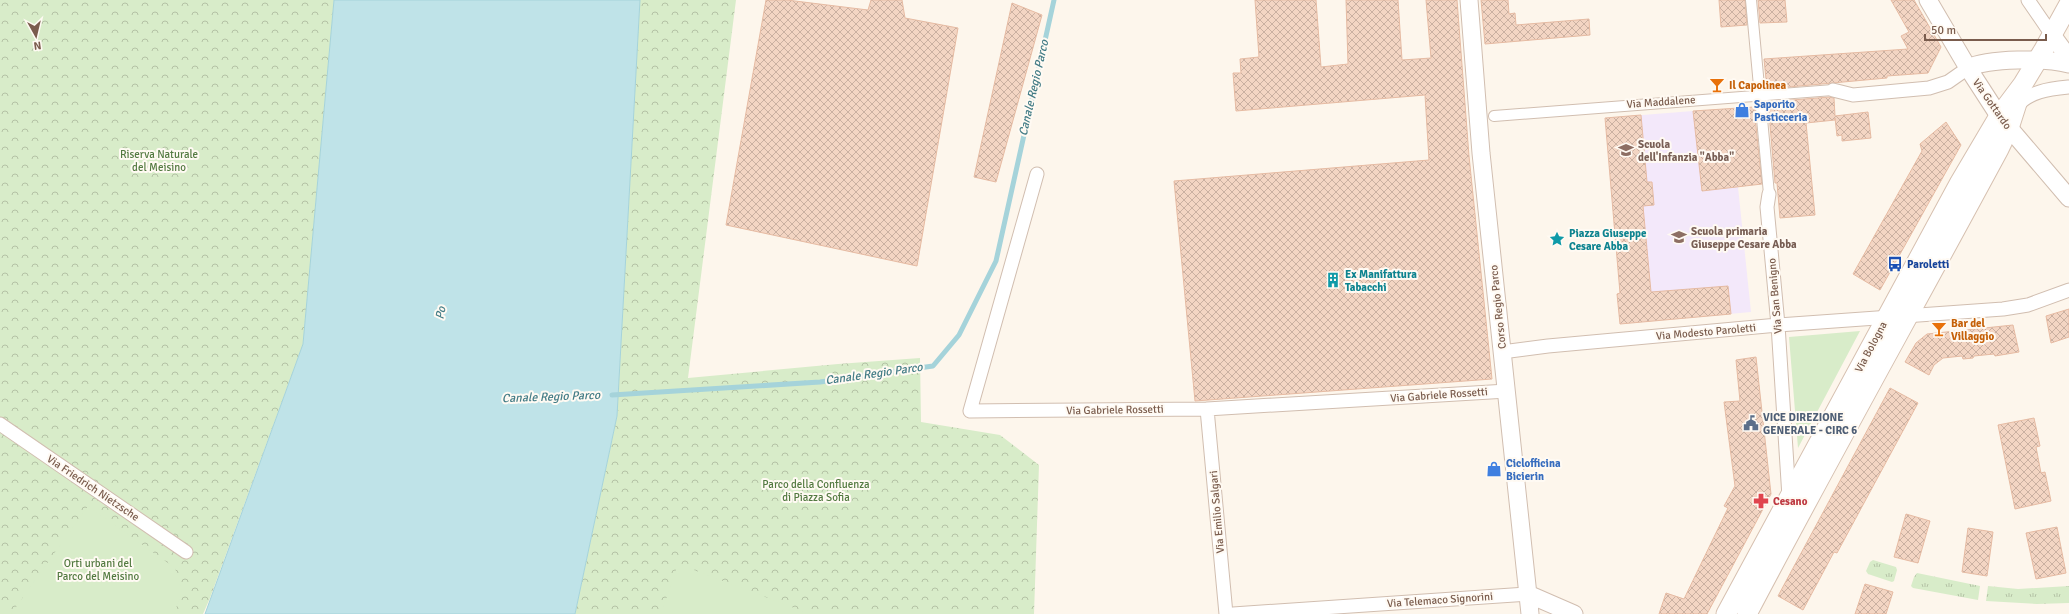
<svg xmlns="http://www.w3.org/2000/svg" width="2069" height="614" font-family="Signika,sans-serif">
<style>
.education{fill:#f3e8fa}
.grass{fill:url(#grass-tufts)}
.forest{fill:url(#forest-crowns)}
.garden{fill:#d8ecc9}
.water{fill:#bfe3e8;stroke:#a5d3da}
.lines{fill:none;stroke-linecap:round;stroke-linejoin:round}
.stream{stroke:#a5d3da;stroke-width:5}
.building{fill:url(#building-cross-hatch);stroke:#e6bba3}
.pedestrian-casing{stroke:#d1beb0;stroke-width:12}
.minor-casing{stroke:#d1beb0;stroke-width:15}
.tertiary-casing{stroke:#d1beb0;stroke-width:19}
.secondary-casing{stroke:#d6c0b0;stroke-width:21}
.pedestrian{stroke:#fff;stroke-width:10}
.minor{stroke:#fff;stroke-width:13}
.tertiary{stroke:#fff;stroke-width:17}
.secondary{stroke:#fff;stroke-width:19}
.labels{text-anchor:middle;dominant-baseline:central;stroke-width:4;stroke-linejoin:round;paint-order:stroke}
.food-label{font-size:11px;font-weight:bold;fill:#c56008;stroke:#fffaf3;text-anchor:start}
.street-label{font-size:11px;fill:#7a5c4d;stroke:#fffaf3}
.shop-label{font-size:11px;font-weight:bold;fill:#366cbe;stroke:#fffaf3;text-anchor:start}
.education-label{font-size:11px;font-weight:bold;fill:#785e54;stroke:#fffaf3;text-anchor:start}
.park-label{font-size:11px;fill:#537a41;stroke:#fffaf3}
.culture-label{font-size:11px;font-weight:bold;fill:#0d838f;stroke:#fffaf3;text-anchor:start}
.transit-label{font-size:11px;font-weight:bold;fill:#164399;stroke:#fffaf3;text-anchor:start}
.service-label{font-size:11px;font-weight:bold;fill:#4e5e75;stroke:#fffaf3;text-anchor:start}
.health-label{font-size:11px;font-weight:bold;fill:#be3a42;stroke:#fffaf3;text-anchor:start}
.water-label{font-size:12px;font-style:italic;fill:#437c86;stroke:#fffaf3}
</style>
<defs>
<pattern id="grass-tufts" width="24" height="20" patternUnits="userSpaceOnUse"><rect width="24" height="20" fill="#d8ecc9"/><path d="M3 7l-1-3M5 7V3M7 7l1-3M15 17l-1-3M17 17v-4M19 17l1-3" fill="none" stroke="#b4c2a5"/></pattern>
<pattern id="forest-crowns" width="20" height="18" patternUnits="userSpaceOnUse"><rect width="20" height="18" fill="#d8ecc9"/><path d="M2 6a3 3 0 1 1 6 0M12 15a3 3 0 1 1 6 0" fill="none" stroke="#b4c2a5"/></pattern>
<pattern id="building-cross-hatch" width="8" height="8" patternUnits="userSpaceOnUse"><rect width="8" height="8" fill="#f3d5c3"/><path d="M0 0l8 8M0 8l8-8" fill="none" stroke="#cab0a1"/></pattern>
</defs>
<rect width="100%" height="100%" fill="#fdf6ec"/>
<path class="education" d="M1693,111L1702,191L1738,187L1751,312L1620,324L1617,294L1620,293L1605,118Z"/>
<path class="grass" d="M1873,560L1896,567L1897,570L1894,581L1892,582L1868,574L1866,571L1870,562Z
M1917,573L1980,586L1978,600L1913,588L1911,586L1914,577Z
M1988,586L2018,589L2069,586V603L2037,604L1986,601Z"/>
<path class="forest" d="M0,0H334L303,344L210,598L203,614H0Z
M640,0H736L688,378L838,364L920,358L921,422L1000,435L1039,465L1034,614H575L617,416Z"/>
<path class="garden" d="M1860,331L1798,448L1789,337Z
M88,506L175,568L182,591L174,614H11Z
M678,564L810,614H661Z"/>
<path class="water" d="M334,0H640L617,416L575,614H205L303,344Z"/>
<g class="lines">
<path class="stream" d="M612,395L820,382L933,366L959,335L996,261L1054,0"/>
</g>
<path class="building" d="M766,0H787L868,10L871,0H902L905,18L958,28L917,266L726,225Z
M1255,0H1316L1321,67L1348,64L1346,0H1398L1402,60L1431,58L1426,0H1457L1469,156L1492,379L1195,401L1174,181L1429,160L1425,95L1236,111L1233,73H1241L1240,59L1259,57Z
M1481,0H1508L1509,14L1515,13L1516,25L1589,19L1590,35L1485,44Z
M1719,0H1745L1747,25L1721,27Z
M1758,0H1785L1787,22L1760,23Z
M1891,0H1914L1941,47L1928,73L1887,76V78L1767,89L1764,59L1908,49L1901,36L1909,32Z
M1012,3L1042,15L996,182L974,177Z
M1829,97L1834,98L1835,116L1868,112L1871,138L1842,141V135L1837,136L1835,118V120L1806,123L1815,215L1780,218L1777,183H1775L1768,102Z
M1754,107L1762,184L1702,191L1693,111Z
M1641,115L1647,182H1652L1654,205L1643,206L1651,292L1728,286L1731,314L1620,324L1617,294L1620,293L1605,118Z
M1946,122L1961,145L1880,290L1853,274L1922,151L1920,144Z
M2069,309V337L2051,343L2046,316Z
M2013,325L2019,352L1995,356L1994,354L1974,356L1973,358L1963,359L1962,356L1943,358L1934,365L1929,375L1905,362L1916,343L1927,334Z
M1756,357L1771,494L1707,614H1659L1666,593L1684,599L1728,508L1724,506L1735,486L1724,402L1740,401L1736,360Z
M1890,388L1918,403L1837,553L1834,552L1803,610L1778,596Z
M2034,418L2040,446L2036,447L2041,473L2045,472L2051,501L2015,509L1998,425Z
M1906,514L1930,521L1918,563L1894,557Z
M2057,527L2066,573L2036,579L2026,533Z
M1968,528L1993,532L1987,576L1962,572Z
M1865,584L1893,592L1886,614H1855Z"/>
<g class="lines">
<g class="pedestrian-casing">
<path id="pedestrian" d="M1751,0L1769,194
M1494,116L1833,90"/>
</g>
<g class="minor-casing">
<path id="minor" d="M2028,0L2052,35
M1833,90L1853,95L1929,88L1948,82L1968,68
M2016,107C2029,91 2050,89 2069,87
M1037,174L970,411L1207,409L1507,391
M1769,194L1767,207L1778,325L1789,497
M1502,352L1548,346L1778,325L2003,309L2028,305L2069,290
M1207,409L1226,614
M0,424L186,552
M1233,614L1528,594"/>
</g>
<g class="tertiary-casing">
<path id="tertiary" d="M1469,0L1481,153L1530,614
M1928,0L1968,68L1999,116L2069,198
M2052,35L2069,58
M1968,68C1988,58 2047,58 2069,64
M1528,594L1574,614"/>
</g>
<g class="secondary-casing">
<path id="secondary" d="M1726,614L1960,182L1999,116L2023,84L2043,51L2069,4
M1747,614C1829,458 1915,305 1999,149L2009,128L2018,100"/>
</g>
<use href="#pedestrian" class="pedestrian"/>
<use href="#minor" class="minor"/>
<use href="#tertiary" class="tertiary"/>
<use href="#secondary" class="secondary"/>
</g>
<defs>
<g id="bar-bare" transform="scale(1.2)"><path d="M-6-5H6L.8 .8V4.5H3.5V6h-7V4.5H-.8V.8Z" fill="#e8710a" stroke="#fffaf3" stroke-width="2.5" paint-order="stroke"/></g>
<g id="shop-bare" transform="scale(1.2)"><path d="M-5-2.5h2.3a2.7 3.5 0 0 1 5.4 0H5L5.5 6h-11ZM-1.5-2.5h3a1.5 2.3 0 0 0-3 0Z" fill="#3f7fe0" stroke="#fffaf3" stroke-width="2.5" paint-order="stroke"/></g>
<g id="school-bare" transform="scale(1.2)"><path d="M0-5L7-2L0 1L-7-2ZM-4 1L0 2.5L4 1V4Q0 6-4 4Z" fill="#8d6e63" stroke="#fffaf3" stroke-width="2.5" paint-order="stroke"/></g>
<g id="sight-bare" transform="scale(1.2)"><path d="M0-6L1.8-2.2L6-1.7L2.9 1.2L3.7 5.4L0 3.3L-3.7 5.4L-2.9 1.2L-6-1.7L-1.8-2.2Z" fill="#0f9aa8" stroke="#fffaf3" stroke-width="2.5" paint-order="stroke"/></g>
<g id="bus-bare" transform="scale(1.2)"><path d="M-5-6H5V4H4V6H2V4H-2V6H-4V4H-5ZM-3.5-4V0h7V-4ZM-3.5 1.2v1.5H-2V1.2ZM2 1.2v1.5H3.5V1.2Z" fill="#1a4fb4" stroke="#fffaf3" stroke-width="2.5" paint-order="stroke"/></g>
<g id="building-bare" transform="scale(1.2)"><path d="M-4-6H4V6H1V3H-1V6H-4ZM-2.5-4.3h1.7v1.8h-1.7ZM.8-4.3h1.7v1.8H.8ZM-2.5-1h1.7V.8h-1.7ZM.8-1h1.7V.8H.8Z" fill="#0f9aa8" stroke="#fffaf3" stroke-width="2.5" paint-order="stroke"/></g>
<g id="civic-bare" transform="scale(1.2)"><path d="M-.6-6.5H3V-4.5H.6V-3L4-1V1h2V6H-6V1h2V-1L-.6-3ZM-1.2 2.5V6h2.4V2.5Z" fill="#5c6f8a" stroke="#fffaf3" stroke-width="2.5" paint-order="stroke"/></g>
<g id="pharmacy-bare" transform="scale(1.2)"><path d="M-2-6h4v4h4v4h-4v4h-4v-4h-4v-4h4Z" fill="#e0444e" stroke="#fffaf3" stroke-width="2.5" paint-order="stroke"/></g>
</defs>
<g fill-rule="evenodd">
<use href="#bar-bare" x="1717" y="85"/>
<use href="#shop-bare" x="1742" y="110"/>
<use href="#school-bare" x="1626" y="150"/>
<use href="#school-bare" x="1679" y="237"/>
<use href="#sight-bare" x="1557" y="239"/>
<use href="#bus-bare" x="1895" y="264"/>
<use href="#building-bare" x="1333" y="280"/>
<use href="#bar-bare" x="1939" y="329"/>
<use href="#civic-bare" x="1751" y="423"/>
<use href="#shop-bare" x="1494" y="469"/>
<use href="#pharmacy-bare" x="1761" y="501"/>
</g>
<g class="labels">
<g class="food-label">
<text x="1729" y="85">Il Capolinea</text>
<text x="1951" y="323">Bar del<tspan x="1951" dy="13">Villaggio</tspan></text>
</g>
<g class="street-label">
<text transform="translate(1661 102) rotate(-4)">Via Maddalene</text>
<text transform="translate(1992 104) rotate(55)">Via Gottardo</text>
<text transform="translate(1775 296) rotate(-95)">Via San Benigno</text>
<text transform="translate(1498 307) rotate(-96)">Corso Regio Parco</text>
<text transform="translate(1706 332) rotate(-5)">Via Modesto Paroletti</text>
<text transform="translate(1871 347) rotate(-62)">Via Bologna</text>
<text transform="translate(1439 395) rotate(-4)">Via Gabriele Rossetti</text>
<text transform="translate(1115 410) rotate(-1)">Via Gabriele Rossetti</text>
<text transform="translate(93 488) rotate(34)">Via Friedrich Nietzsche</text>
<text transform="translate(1217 512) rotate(-95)">Via Emilio Salgari</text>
<text transform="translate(1440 600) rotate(-4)">Via Telemaco Signorini</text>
</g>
<g class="shop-label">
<text x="1754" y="104">Saporito<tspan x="1754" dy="13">Pasticceria</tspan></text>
<text x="1506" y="463">Ciclofficina<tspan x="1506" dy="13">Bicierin</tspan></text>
</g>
<g class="education-label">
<text x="1638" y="144">Scuola<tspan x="1638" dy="13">dell'Infanzia "Abba"</tspan></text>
<text x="1691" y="231">Scuola primaria<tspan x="1691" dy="13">Giuseppe Cesare Abba</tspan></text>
</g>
<g class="park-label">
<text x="159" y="154">Riserva Naturale<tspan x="159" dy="13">del Meisino</tspan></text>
<text x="816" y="484">Parco della Confluenza<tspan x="816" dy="13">di Piazza Sofia</tspan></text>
<text x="98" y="563">Orti urbani del<tspan x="98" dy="13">Parco del Meisino</tspan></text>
</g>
<g class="culture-label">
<text x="1569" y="233">Piazza Giuseppe<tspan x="1569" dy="13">Cesare Abba</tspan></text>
<text x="1345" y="274">Ex Manifattura<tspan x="1345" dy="13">Tabacchi</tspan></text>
</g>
<g class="transit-label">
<text x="1907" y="264">Paroletti</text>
</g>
<g class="service-label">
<text x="1763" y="417">VICE DIREZIONE<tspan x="1763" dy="13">GENERALE - CIRC 6</tspan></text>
</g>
<g class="health-label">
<text x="1773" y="501">Cesano</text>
</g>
<g class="water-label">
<text transform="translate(1034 88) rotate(-77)">Canale Regio Parco</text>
<text transform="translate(441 313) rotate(-80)">Po</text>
<text transform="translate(874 374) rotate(-8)">Canale Regio Parco</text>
<text transform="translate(551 397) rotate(-2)">Canale Regio Parco</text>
</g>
</g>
<g transform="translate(36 36) rotate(172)" stroke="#fffaf3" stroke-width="3" paint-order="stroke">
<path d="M0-3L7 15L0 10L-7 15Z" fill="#7a5c4d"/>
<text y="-6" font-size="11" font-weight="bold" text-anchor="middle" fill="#7a5c4d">N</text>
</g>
<path d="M1925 34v6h121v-6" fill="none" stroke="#7a5c4d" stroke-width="2"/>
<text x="1931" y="34" font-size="12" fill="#7a5c4d" stroke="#fffaf3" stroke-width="3" paint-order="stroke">50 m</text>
</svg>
